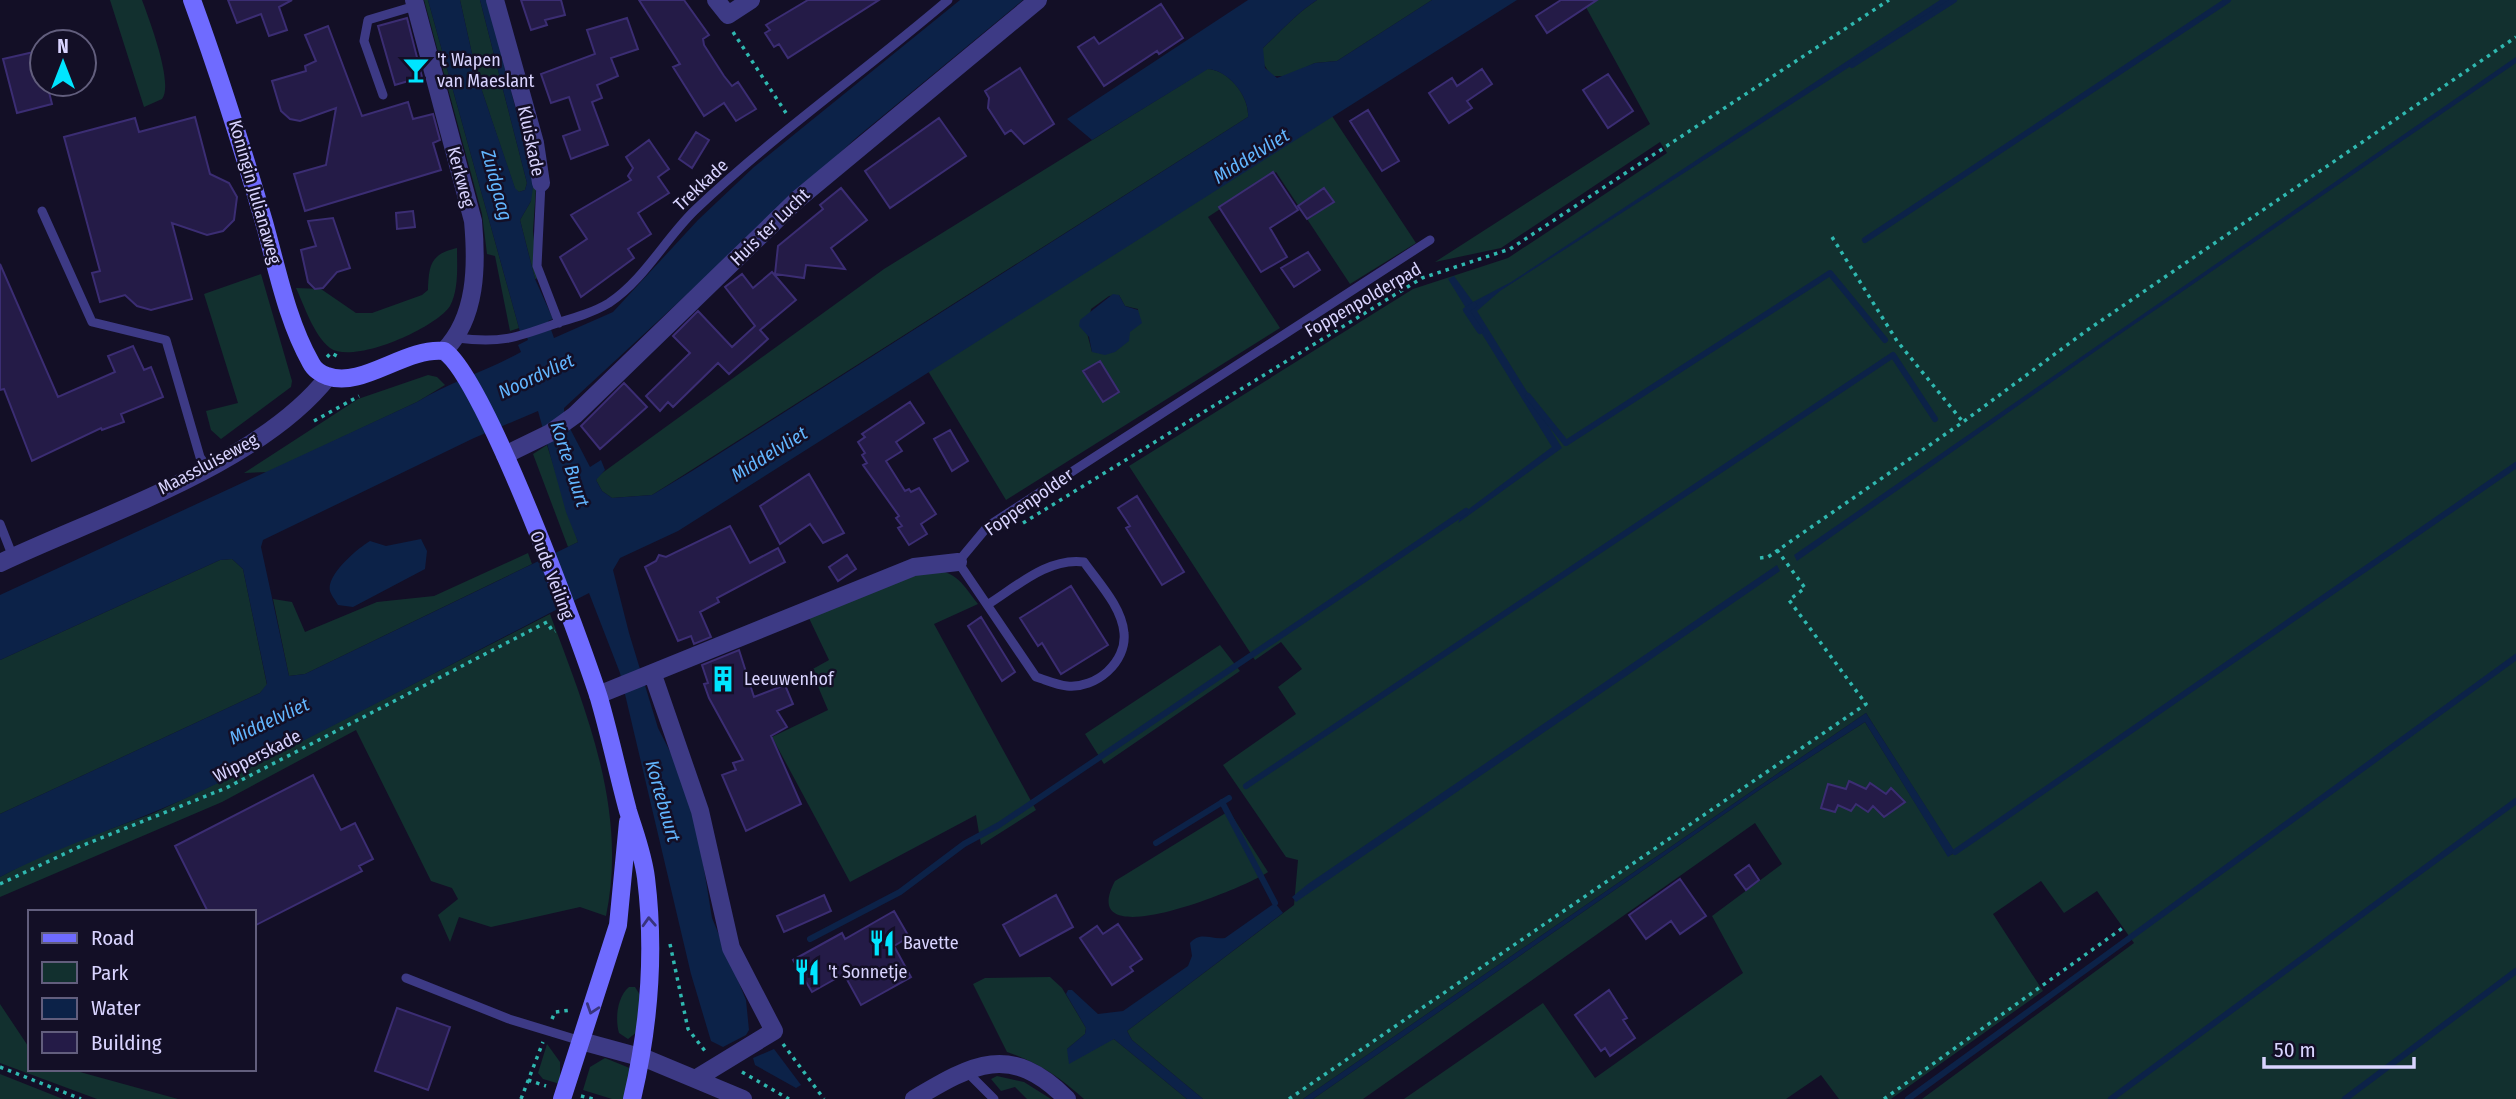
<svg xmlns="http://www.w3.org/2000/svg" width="2516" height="1099" font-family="'Fira Sans Condensed',sans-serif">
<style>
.green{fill:#12302f;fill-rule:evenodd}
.water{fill:#0c2248;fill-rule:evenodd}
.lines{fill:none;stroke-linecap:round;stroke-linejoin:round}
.stream{stroke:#0c2248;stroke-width:6}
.building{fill:#241b47;stroke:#3b2d73;stroke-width:2}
.path{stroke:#2fb8b0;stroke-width:3.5;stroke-dasharray:3.5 5;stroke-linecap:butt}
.service{stroke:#3d3a85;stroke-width:9}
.minor{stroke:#3d3a85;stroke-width:18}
.tertiary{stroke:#3d3a85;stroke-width:18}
.secondary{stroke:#6f6bff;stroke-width:18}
.oneway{stroke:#38347d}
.labels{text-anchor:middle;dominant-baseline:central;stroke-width:5;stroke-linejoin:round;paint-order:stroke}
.poi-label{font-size:18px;fill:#d9d4ff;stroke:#130f26;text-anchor:start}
.street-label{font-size:18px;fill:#d9d4ff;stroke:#130f26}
.water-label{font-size:19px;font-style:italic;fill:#62b6ff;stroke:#130f26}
</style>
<rect width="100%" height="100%" fill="#130f26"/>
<path class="green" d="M110,0H142C149,19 174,84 162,99L144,107Z
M424,0H428L519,328L510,331L495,256L487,254L482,214Z
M460,0H480L527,183L525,190L519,192L515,189L477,76Z
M1317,0H1432L1337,61L1315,63L1287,76H1271L1262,61L1263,48C1281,31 1297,13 1317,0Z
M1582,0H2516V1099H1922L2134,943L2097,891L2064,913L2041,881L1993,914L2043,991L1891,1099H1839L1821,1075L1786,1099H1404L1543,1003L1595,1078L1743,973L1712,916L1782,864L1755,823L1363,1099H1313L1762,788L1865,722L1948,856L1955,853L1866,713L1303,1099H1203L1132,1040L1127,1031L1294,905L1298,860L1286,857L1223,765L1296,714L1278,687L1302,669L1281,642L1255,660L1129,466L1413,289L1508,258L1667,153L1660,142L1501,248L1435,262L1650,124Z
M505,63L520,106L536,188L533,231L538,278L535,279L520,220L531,201L530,159Z
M1207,69C1228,69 1250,97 1248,117L652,495L612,498L602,491L596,480L598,476L884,269Z
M1332,116L1416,243L1350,284L1276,172L1208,217L1280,328L1006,500L928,371ZM1119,295L1125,306L1138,309L1134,328L1092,352L1087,333L1091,309L1109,296Z
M457,248C457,266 459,289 450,306C436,328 353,365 330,348C313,334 305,307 296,288L321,289L356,313H372L422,295L428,290C429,264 431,254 457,248Z
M261,274L292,381L291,387L221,439L211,430L206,411L238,403L204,294Z
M428,375L437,377L445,385L417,402L268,472L244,473L358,399Z
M547,445L578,542L568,547L533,454Z
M528,553L532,564L305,674L289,676L273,599L292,602L305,632L377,602L434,596Z
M232,559L243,569L267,685L260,693L0,814V660L220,560Z
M923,568C955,570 960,580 978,604L934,624L1036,810L981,845L976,815L850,882L772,737L828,710L811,670L829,660L807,614Z
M550,614C586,711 628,810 606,916L580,907L491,927L459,917L450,942L438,915L458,899L452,888L431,881L356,730L222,802L0,897V877L47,852L154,813L253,766Z
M1220,645L1240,671L1104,764L1085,734Z
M1229,811L1268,872C1249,886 1073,960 1115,881Z
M1050,977L1062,988L1086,1028L1085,1034L1067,1049L1114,1039L1187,1099H1084C1061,1078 1038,1062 1007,1052L973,984L985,978Z
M629,987H635L640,995L637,1032L628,1039L619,1033C615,1019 617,997 629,987Z
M0,1004L30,1049V1069H69L178,1099H97L0,1063Z
M547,1044L560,1062V1084L543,1079L538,1073Z
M605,1058L632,1069L627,1099H612L583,1090L590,1067Z
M0,1074L63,1099H0Z
M997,1076L1024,1082L1051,1099H1027L1015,1087L1001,1091L991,1079Z"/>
<path class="water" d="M428,0H460L477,76L515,188L519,192L525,190L527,183L480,0H488L534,181L531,201L520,220L535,279L553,319L548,321L554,338L613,312L698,220L754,167L960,0H1023L856,138L564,408V417L590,467L601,460L605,470L596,480L602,491L612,498L652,495L692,471L1248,117C1250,97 1228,70 1208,69L1092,140L1067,119L1248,0H1317C1297,13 1281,31 1263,48L1265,68L1277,78L1315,63L1337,61L1432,0H1517L678,531L620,558L613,570L629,633L658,728L682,775L700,844L712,918L746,1000L749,1030L746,1035L723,1047L711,1041L691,974L620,673L589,593C458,660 328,731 195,794C131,824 63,844 0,877V814L260,693L267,684L243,569L232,559L220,560L0,660V595L417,402C450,382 487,371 521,352L518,345L528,340L525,331L520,332L519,328ZM538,411L566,512L578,542L305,674L289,676L261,547L263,540L474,438Z
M1940,0H1954L1500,291L1477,311L1562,448L1458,523L1462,514L1552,447L1448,279L1454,276L1473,302L1511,282Z
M2516,57V63L2113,339L1797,561L1794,555Z
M1113,294L1119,295L1125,306L1138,310L1142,323L1130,332L1129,341L1115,352L1105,355L1092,352L1089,337L1079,326L1080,320Z
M421,539L427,551L425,569L353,607L338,605C336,601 331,595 330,591C326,575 358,548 370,541L386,546Z
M1777,565L1780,571L1296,902L1292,897L1308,884Z
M1866,713L1955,852L1948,857L1865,722L1762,788L1313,1099H1303Z
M1275,903L1283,913L1127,1031L1132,1040L1203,1099H1187L1114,1039L1069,1064L1067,1049L1085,1034L1086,1028L1066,994L1068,990H1072L1098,1014L1123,1011L1188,966L1192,956L1190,943C1201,931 1210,940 1225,938Z
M774,1049L801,1085L796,1088L755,1065L753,1058Z"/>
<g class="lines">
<path class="stream" d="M1852,65L1954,0
M1865,240L2228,0
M1474,305L1466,310L1480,331
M1528,396L1566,443L1830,273L1885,340
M1246,786L1893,355L1935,419
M1222,802L1275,903
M1156,843L1229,798
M1955,852L2516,465
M810,939L900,892L964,844L999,825L1466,511
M1908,1099L2516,657
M2111,1099L2516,801
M2345,1099L2516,971"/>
</g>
<path class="building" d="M228,0H292L279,7L287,30L269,36L261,14L237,23Z
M521,0H561L565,15L545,20L547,25L531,30Z
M639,0H684L709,35L703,39L704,45L724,76L732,86L738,82L756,109L736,121L724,103L704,116L673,67L680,64Z
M808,0H879L788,58L779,44L774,47L765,33L770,30L766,25Z
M1561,0H1597L1547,33L1536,16Z
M1161,4L1183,38L1159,54L1157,51L1104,86L1078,47L1094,37L1099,44Z
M407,18L422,77L395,85L378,26Z
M627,18L638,49L611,58L618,76L597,85L602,98L592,102L608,145L571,159L563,136L580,130L569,97L551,103L541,74L595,54L587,30Z
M328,26L362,116L408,102L413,119L433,114L440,140L433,143L441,170L305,211L294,174L326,165L336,108L300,121L290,119L281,111L272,81L306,71L305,66L316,61L305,35Z
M38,51L42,84H47L52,104L17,113L3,59Z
M1020,68L1054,124L1024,144L1011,130L1005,134L988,108L989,98L985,91Z
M1482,69L1492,84L1467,101L1472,108L1449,123L1429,93L1452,78L1457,86Z
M1608,74L1633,111L1608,128L1583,90Z
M1368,110L1399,161L1382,171L1350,121Z
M195,117L210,174L229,183L237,197L234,220L223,231L207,235L172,223L192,299L151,310L137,306L125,295L100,302L92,273L100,271L64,137L135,118L139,132Z
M939,118L966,156L890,208L865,171Z
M696,132L709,140L692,168L679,159Z
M649,140L669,169L658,177L669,193L638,213L651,234L628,249L634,258L581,297L560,257L587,239L571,215L631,180L628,176L633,168L626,157Z
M1273,172L1298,210L1270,228L1287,257L1261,272L1219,207Z
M841,188L867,220L831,248L845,269L806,265L804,278L775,274L778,246L823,209L820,205Z
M1324,188L1334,202L1307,219L1298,206Z
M413,211L415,227L397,229L396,213Z
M333,218L350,268L337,272L323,288L315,289L308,282L301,250L316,246L308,221Z
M1308,252L1320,270L1294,287L1281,268Z
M0,264L58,397L115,372L108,356L133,346L144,370L151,367L163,397L121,414L124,422L102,430L101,428L32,461L4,389L0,390Z
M772,272L796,300L760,330L768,339L729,374L718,363L673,407L668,402L660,411L646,396L690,353L673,336L698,311L732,347L755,326L725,287L742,274L753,288Z
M1100,361L1119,392L1103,402L1083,371Z
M624,383L647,407L600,449L581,426Z
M910,402L924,423L896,442L902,451L886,461L905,491L909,489L911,492L919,488L936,514L921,524L927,534L909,545L898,528L902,526L896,518L899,516L863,465L867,463L862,455L865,453L858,442L865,437L862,434Z
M950,430L968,461L952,471L934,439Z
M809,474L844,533L823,543L810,524L780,544L760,506Z
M1137,496L1184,572L1162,585L1126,528L1130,526L1118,508Z
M730,526L750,563L778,548L785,562L717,598L719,602L700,612L711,637L694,644L691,636L678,641L645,567L656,561L659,555L666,557Z
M847,555L856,569L838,581L829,567Z
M1071,586L1108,645L1061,674L1042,643L1038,646L1020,618Z
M981,617L1015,672L1002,681L968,626Z
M739,650L754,697L785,685L793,704L777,711L787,727L771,736L801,804L746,831L722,775L736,770L733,763L743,760L709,698L704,684L708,683L702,665Z
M313,775L341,830L355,823L373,859L359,866L362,871L254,926V912H208L175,846Z
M1849,781L1866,789L1870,783L1886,794L1891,788L1905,802L1884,817L1873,806L1868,812L1856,804L1851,811L1838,805L1835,812L1821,808L1828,784L1846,789Z
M1749,865L1759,880L1746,890L1735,875Z
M1680,879L1706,916L1680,934L1671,921L1646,939L1629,915Z
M824,895L831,911L784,932L777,916Z
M1056,895L1073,927L1020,956L1003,925Z
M894,911L909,937L894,946L911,977L861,1005L844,974L812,992L793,960L842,933L845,939Z
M1118,924L1142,959L1130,967L1133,971L1112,985L1080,938L1097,926L1103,934Z
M1609,990L1627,1018L1623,1020L1635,1038L1610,1056L1605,1048L1601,1051L1575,1015Z
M397,1008L450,1027L428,1090L375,1071Z"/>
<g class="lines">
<path class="path" d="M733,32L786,113
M1832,237L1897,341L1963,422
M327,357L331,353L341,358
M314,421L359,396
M1023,523L1422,278L1510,249L1889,0
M1760,558L1768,557L1963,422L2086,331L2516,37
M0,884L81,846L226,788L547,622L553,632L555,631
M670,944L688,1029L705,1051
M552,1019L555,1012L571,1010
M783,1044L824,1099
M0,1067L81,1099
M742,1072L789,1099
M528,1080L546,1086
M581,1096L593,1099
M521,1099L543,1042
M1289,1099L1866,704L1789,600L1805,588L1777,550
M1884,1099L2124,927"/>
<path class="service" d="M383,95L364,41L368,20L415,6
M541,183L537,266L559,323
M42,211L92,322L166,340L200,457L207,467
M457,338C503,344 518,337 560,322C577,317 594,312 609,303C644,280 665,239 695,210C775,134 865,71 948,0
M0,524L13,557
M987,605C1016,587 1048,557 1084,562C1098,582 1122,607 1124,633C1127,662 1096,689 1067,686C1057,685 1046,680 1036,677L958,562L988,526L1430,240
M406,978L509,1019L581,1041
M966,1071L994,1099"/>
<path class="minor" d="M495,0L535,143L541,183
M716,0L728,15L751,0
M505,455L550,433L575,415L798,199L1038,0
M653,675L700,811L731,948L774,1031L697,1078
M598,695L914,567L958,562
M581,1041L647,1059L743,1099
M914,1099C973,1064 1010,1042 1067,1099"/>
<path class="tertiary" d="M414,0L473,221C477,265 477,317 444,351
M0,563C101,515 259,465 328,377"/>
<path class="secondary" d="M192,0C219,74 242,147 264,222C277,268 287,321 311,363C314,369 321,374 327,376C362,389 405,347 444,351C484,376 581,642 599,698C610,736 618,774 628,811C635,834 643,854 646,878C655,951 649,1027 632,1099
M562,1099L618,925L628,822"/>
</g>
<defs><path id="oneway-chevron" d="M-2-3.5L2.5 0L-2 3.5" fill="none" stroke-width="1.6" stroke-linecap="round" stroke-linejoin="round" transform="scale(1.75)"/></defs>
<g class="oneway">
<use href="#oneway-chevron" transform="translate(649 922) rotate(-93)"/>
<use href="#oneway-chevron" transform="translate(592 1009) rotate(109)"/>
</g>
<defs>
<g id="bar-bare" transform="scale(2.1)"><path d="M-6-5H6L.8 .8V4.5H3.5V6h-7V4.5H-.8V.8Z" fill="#00e5ff" stroke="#130f26" stroke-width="2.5" paint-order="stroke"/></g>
<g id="building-bare" transform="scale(2.1)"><path d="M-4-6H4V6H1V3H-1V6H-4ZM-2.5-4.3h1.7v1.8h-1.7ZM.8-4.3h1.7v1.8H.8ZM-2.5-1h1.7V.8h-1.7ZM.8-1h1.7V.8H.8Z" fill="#00e5ff" stroke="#130f26" stroke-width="2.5" paint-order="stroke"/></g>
<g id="restaurant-bare" transform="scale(2.1)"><path d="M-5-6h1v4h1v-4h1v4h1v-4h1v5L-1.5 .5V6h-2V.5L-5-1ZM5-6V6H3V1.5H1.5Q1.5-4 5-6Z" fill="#00e5ff" stroke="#130f26" stroke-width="2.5" paint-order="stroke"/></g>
</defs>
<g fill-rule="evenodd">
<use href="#bar-bare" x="416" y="70"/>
<use href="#building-bare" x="723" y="679"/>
<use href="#restaurant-bare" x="882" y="943"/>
<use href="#restaurant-bare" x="807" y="972"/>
</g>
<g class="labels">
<g class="poi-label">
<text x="437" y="60">'t Wapen<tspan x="437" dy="21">van Maeslant</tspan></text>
<text x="744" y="679">Leeuwenhof</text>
<text x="903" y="943">Bavette</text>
<text x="828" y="972">'t Sonnetje</text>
</g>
<g class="street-label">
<text transform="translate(531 141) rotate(78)">Kluiskade</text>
<text transform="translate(461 177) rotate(75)">Kerkweg</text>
<text transform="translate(701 185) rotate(-43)">Trekkade</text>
<text transform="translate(255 192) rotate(74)">Koningin Julianaweg</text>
<text transform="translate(770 227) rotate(-44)">Huis ter Lucht</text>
<text transform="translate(1363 300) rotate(-30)">Foppenpolderpad</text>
<text transform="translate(208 464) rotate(-28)">Maassluiseweg</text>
<text transform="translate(1029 502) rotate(-35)">Foppenpolder</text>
<text transform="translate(552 575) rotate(69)">Oude Veiling</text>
<text transform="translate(257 756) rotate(-27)">Wipperskade</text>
</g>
<g class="water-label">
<text transform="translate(1251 156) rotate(-32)">Middelvliet</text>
<text transform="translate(497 185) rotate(75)">Zuidgaag</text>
<text transform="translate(536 376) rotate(-25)">Noordvliet</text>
<text transform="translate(769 454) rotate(-32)">Middelvliet</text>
<text transform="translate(570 464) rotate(72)">Korte Buurt</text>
<text transform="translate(269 721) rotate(-25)">Middelvliet</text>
<text transform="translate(663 801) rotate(74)">Kortebuurt</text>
</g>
</g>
<rect x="28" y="910" width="228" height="161" fill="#130f26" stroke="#625e7d" stroke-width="2"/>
<rect x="42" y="933" width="35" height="10" fill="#6f6bff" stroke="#625e7d" stroke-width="2"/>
<text x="91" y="945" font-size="21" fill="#d9d4ff">Road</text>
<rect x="42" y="962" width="35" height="21" fill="#12302f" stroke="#625e7d" stroke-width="2"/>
<text x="91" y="980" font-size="21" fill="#d9d4ff">Park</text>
<rect x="42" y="998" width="35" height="21" fill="#0c2248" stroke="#625e7d" stroke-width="2"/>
<text x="91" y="1015" font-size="21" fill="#d9d4ff">Water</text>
<rect x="42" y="1032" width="35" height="21" fill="#241b47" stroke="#625e7d" stroke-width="2"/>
<text x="91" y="1050" font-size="21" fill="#d9d4ff">Building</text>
<g transform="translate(63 63)"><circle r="33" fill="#130f26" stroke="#625e7d" stroke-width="2"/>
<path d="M0-5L12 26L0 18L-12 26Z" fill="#00e5ff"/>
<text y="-10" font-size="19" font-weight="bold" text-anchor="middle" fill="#d9d4ff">N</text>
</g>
<path d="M2264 1057v10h150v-10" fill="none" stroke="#d9d4ff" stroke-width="3.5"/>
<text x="2274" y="1057" font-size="21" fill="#d9d4ff" stroke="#130f26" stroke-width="5" paint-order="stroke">50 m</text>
</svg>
